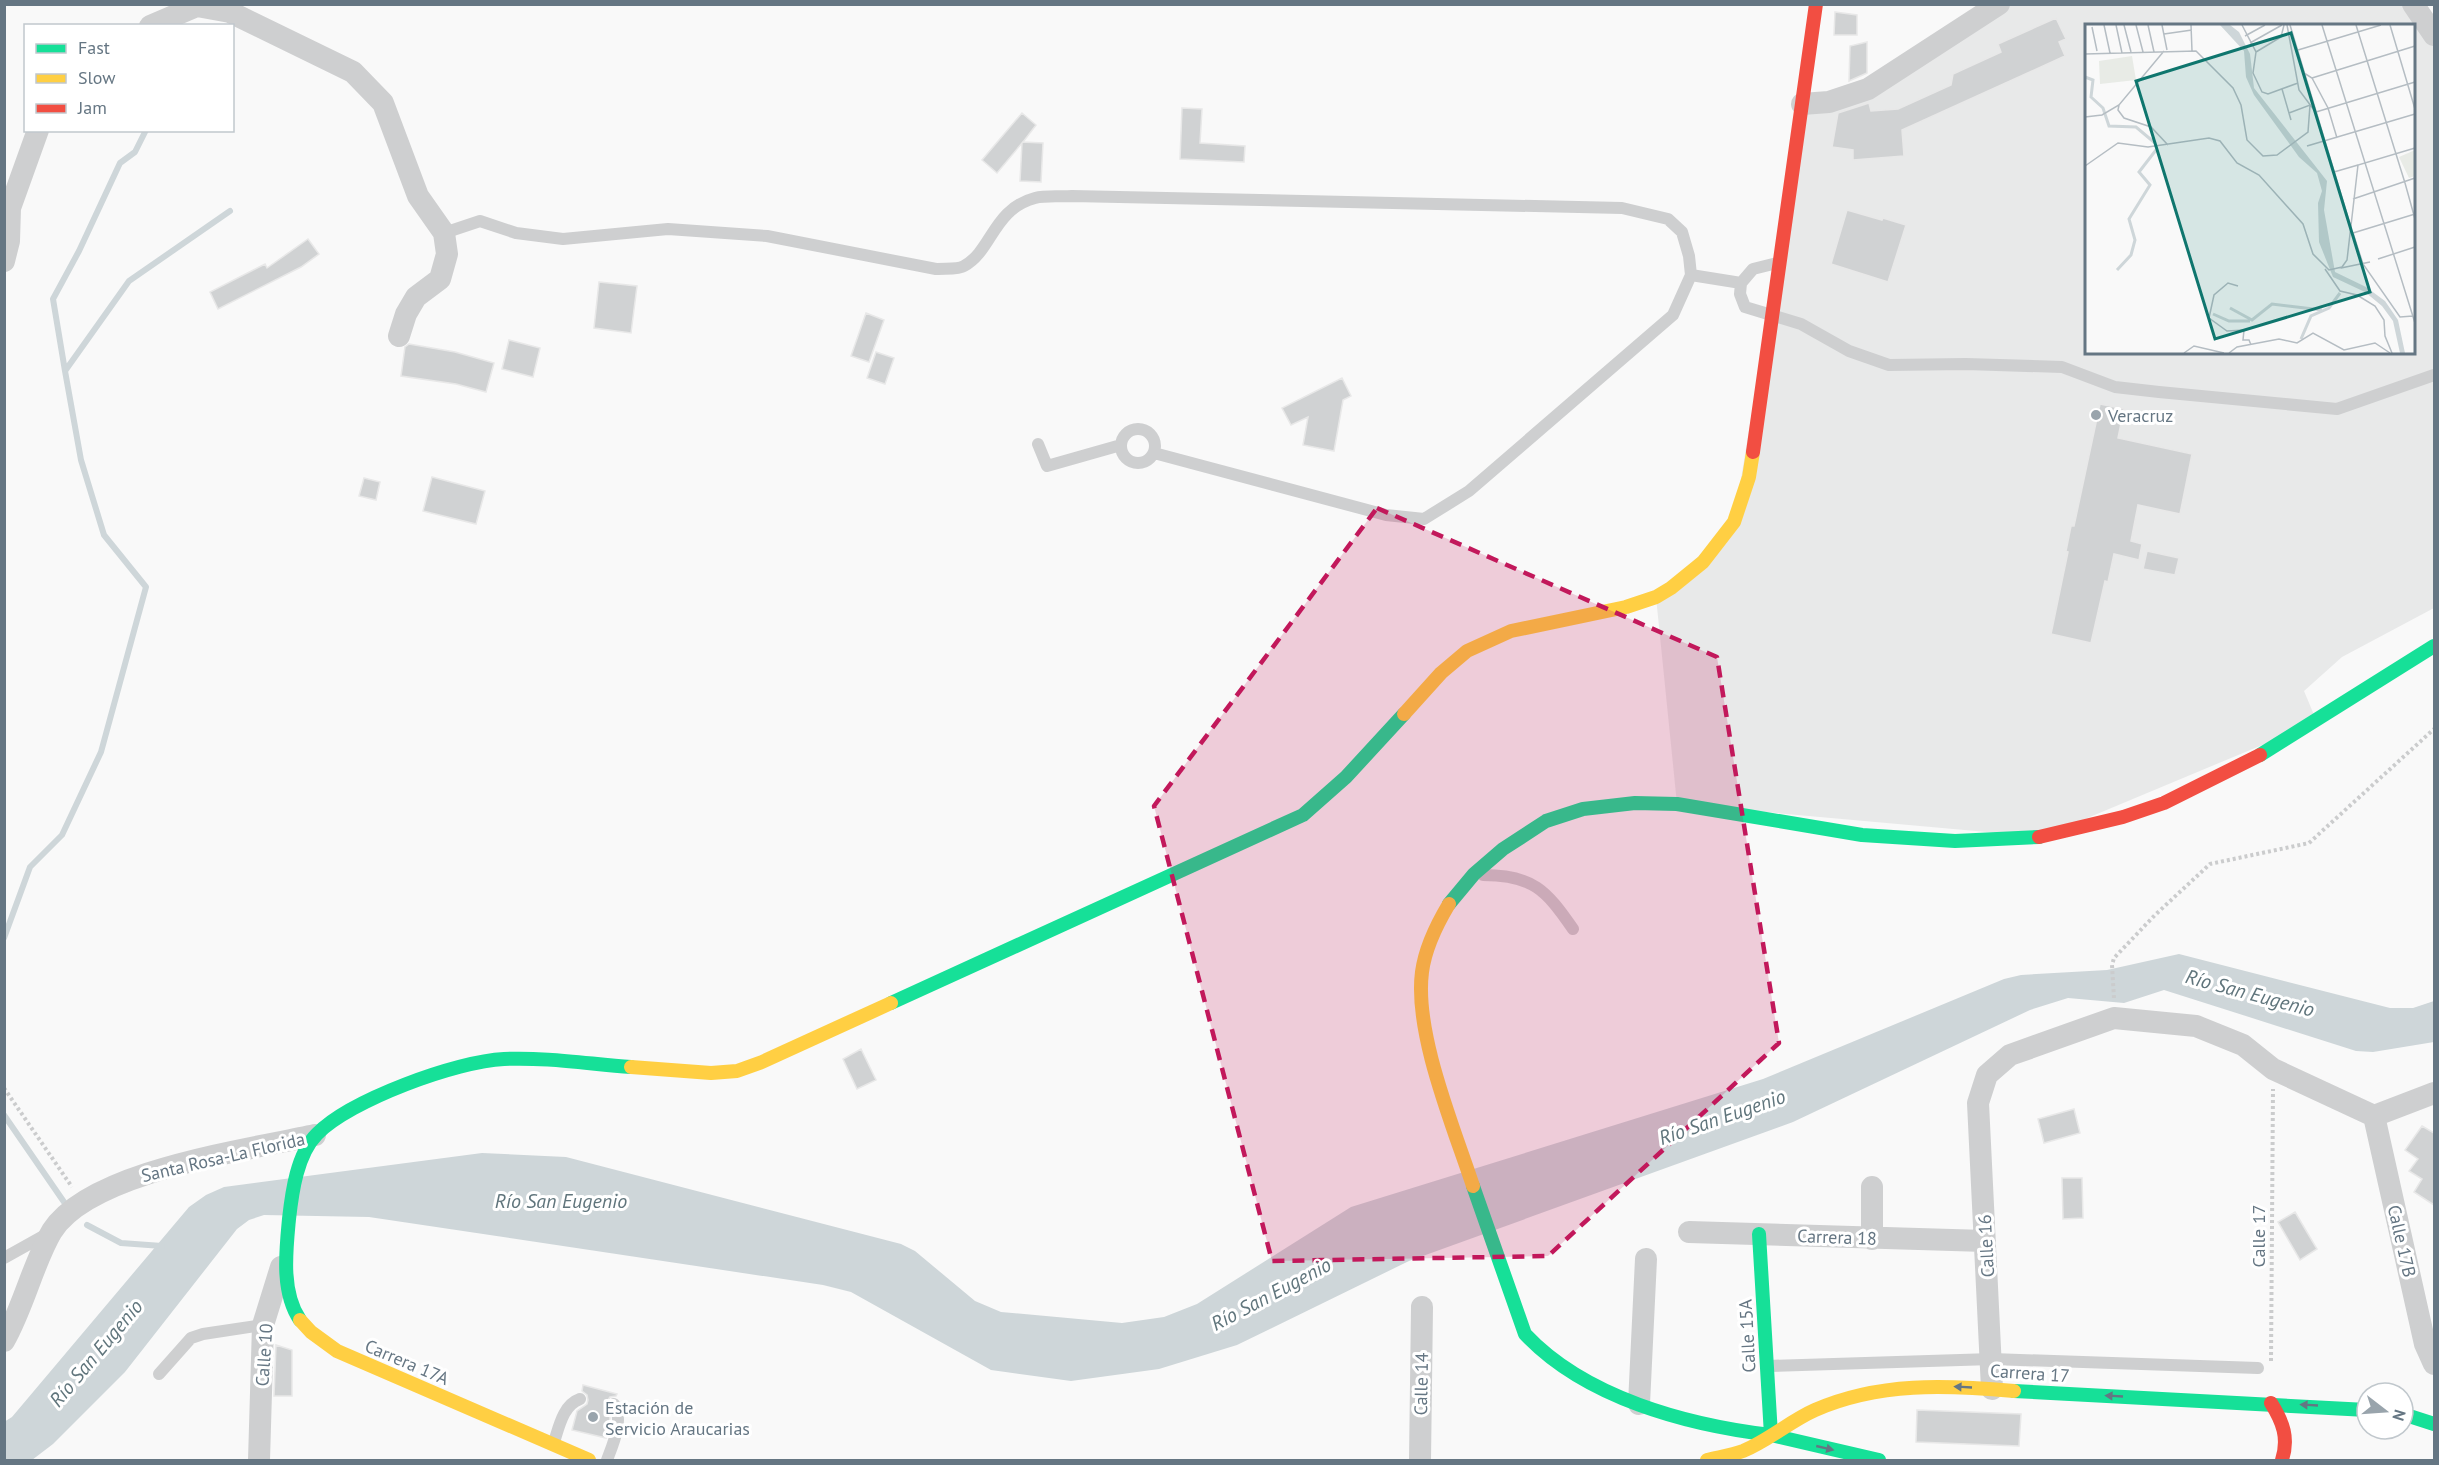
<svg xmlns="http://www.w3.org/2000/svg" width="2439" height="1465" font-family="'PT Sans',sans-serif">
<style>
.built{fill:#e8e9e9;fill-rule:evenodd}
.water{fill:#ced6d9}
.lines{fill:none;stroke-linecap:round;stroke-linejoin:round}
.stream{stroke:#ced6d9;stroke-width:6}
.building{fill:#d0d2d3;stroke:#e8e8e8;stroke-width:1.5}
.path{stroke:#cbcccd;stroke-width:4;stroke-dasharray:3 3;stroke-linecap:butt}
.lane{stroke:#cecfd0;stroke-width:12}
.street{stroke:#cecfd0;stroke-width:22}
.fast{stroke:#16e098;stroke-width:14}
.slow{stroke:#ffcf43;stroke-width:14}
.jam{stroke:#f24e42;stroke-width:14}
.oneway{fill:#657683}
.marked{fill:#c2185b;fill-opacity:0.2;stroke:#c2185b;stroke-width:4.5;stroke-dasharray:12 8;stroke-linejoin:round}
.poi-dot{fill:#99a4ac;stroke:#fff;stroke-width:2}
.labels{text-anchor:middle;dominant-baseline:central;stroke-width:6;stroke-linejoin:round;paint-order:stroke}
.poi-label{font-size:18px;fill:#657683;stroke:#fff;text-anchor:start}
.street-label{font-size:18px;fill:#657683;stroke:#fff}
.water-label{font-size:20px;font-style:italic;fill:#60757c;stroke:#fff}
.inset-river{fill:none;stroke:#ced6d9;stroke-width:3}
.inset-road{fill:none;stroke:#b5bdc3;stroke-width:1.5}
.view{fill:#0f766e;fill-opacity:0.15;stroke:#0f766e;stroke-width:3}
.inset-edge{fill:none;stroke:#657683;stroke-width:3}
</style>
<rect width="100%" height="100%" fill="#f9f9f9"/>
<path class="built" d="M1999,5H2413L2434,35V608L2342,657L2304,691L2317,722L2042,837L1677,804L1656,597L1734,522L1802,104L1829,102ZM2086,26H2414V352H2086Z"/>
<path class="water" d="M2179,954L2390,1008H2413L2434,1001V1042L2373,1052L2356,1051L2164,990L2124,1003L2068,998L2030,1010L1793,1122L1409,1261L1237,1345L1159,1369L1071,1381L991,1370L851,1292L823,1285L369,1217L264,1215L249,1220L237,1229L125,1372L53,1444L32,1460H5L4,1422L12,1417L189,1207L206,1195L224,1187L482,1153L566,1157L901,1244L915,1251L975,1301L1001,1312L1122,1323L1164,1317L1197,1304L1351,1207L1763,1079L2004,979L2021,975L2107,970Z"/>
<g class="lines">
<path class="stream" d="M65,371L53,299L79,251L120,163L135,152L146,130
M4,938L30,867L62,835L101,752L146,587L104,535L81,460L65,371L129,281L230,211
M4,1115L64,1202
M87,1225L121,1243L162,1246"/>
</g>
<path class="building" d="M1835,12L1857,15V35H1834Z
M2056,18L2066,39L2059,42L2065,56L1902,130L1904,156L1853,160V150L1832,147L1838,113L1869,103L1871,111L1898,109L1951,85L1953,74L2001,52L1998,44Z
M1867,42V73L1849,81L1850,46Z
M1182,108L1202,109L1200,143L1245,146L1244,162L1180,159Z
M1022,113L1036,125L1023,142L1043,143L1041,182L1020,181L1022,143L997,173L982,160Z
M1847,210L1882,220L1883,218L1906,225L1888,282L1831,264Z
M308,239L319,254L301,267L218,309L210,292L265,264L267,268Z
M599,282L637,286L631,333L594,328Z
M866,313L884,320L869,362L851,356Z
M509,340L540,348L533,377L502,369Z
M409,344L455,352L494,363L486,392L456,384L401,376L405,347Z
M876,352L894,358L885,384L867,378Z
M1342,378L1351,396L1343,400L1334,451L1303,445L1308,417L1291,425L1282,408Z
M2100,404L2124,409L2118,438L2192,454L2180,514L2138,505L2131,541L2142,544L2139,560L2114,554L2108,582L2105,581L2091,643L2051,634L2068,552L2066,551L2071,526H2074Z
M432,477L485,491L476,524L423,511Z
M364,478L380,482L376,500L359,496Z
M2147,551L2179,558L2175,575L2143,569Z
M861,1049L876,1080L857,1089L843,1059Z
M2074,1109L2080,1133L2044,1143L2038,1119Z
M2422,1126L2434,1133V1205L2414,1192L2422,1179L2409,1171L2418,1159L2405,1150Z
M2062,1178H2082L2083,1218L2063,1219Z
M2295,1212L2317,1249L2300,1260L2278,1222Z
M276,1345L292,1350V1396H274Z
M583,1385L617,1394L616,1396L610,1397L606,1403L610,1418L606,1438L572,1430L577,1411L587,1404L588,1400L587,1395L582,1391Z
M1917,1410L2021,1414L2019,1446L1916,1442Z"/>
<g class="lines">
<path class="path" d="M2114,998L2112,965L2114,958L2155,915L2210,864L2309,843L2434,729
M4,1088L72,1187
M2271,1361L2273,1089"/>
<path class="lane" d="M444,233L480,221L516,233L563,239L668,229L767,236L936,269C944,268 958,270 964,266C992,251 993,209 1035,198C1046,195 1061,197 1072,196L1622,208L1668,219L1682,232L1689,256L1691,275L1673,315L1469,491L1424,519L1386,515L1154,453
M1691,275L1741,283L1753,269L1777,263
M1741,283L1740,294L1745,307L1801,324L1849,351L1889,365L1966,364L2062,367L2115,387L2159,392L2337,409L2434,375
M1121 446a17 17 0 1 1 34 0a17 17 0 1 1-34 0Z
M1038,444L1047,466L1121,445
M1483,875C1533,875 1546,890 1573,929
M4,1258L47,1234
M1768,1366L1992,1359L2258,1368
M159,1374L191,1338L203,1334L263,1325
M554,1442C559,1427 563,1405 580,1399
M607,1460C613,1444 624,1420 614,1404"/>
<path class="street" d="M2413,4L2434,35
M150,26L197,6L230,12L353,72L383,103L418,196L444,233L447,254L440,279L416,297L406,314L399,336
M1802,104L1829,102L1868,89L1999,4
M4,261L9,241L10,208L38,130
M2374,1116L2425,1344L2434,1364
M1689,1232L1985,1241
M1872,1239V1187
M4,1341C24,1306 33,1263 52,1231C90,1171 248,1150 315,1135
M1992,1389L1978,1103L1987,1075L2010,1055L2114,1018L2196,1026L2243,1045L2273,1069L2374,1116L2434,1093
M1639,1404L1646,1259
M259,1460L263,1325L281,1267
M1420,1460L1422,1307"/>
<path class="fast" d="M2260,755L2434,646
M1449,904L1474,874L1503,849L1546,821L1583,809L1635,803L1677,804L1862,835L1955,841L2039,837
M891,1003L1303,815L1346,777L1404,714
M1473,1186L1525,1334C1585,1398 1687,1425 1771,1435L1759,1234
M300,1320C281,1292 286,1251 289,1219C292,1192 297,1154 317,1134C350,1100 457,1061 504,1059C546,1057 589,1064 631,1067
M2014,1391L2367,1410
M2403,1414L2434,1424
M1771,1435L1879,1460"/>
<path class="slow" d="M1404,714L1441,673L1467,651L1511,631L1626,607L1656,597L1671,588L1703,562L1734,522L1749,477L1753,452
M1449,904C1437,924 1425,949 1422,972C1414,1033 1454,1128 1473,1186
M631,1067L711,1073L737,1071L762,1062L891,1003
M300,1320L311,1332L337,1351L589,1460
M1707,1460C1719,1457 1732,1455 1743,1451C1768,1441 1790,1421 1815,1410C1879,1382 1946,1385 2014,1391"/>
<path class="jam" d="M1753,452L1816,4
M2039,837L2123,817L2164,803L2260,755
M2271,1403C2283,1422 2289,1438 2282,1460"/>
</g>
<defs><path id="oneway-solid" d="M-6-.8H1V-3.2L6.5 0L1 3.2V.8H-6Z" transform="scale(1.5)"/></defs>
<g class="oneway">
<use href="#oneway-solid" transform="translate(1963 1387) rotate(-177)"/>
<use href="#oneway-solid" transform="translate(2114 1396) rotate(-177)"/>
<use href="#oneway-solid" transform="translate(2309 1405) rotate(-177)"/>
<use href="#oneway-solid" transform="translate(1825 1448) rotate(13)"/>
</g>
<path class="marked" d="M1377,508L1717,657L1779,1043L1548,1256L1272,1261L1154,806Z"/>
<g class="poi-dot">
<circle cx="2096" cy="415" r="6"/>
<circle cx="593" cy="1417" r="6"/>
</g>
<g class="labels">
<g class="poi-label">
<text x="2108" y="415">Veracruz</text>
<text x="605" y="1407">Estación de<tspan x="605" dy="21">Servicio Araucarias</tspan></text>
</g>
<g class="street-label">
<text transform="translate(223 1157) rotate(-13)">Santa Rosa-La Florida</text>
<text transform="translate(2258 1236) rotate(-90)">Calle 17</text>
<text transform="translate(1837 1237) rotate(2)">Carrera 18</text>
<text transform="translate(2402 1241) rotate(77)">Calle 17B</text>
<text transform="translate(1986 1246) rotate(-93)">Calle 16</text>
<text transform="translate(1747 1336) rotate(-93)">Calle 15A</text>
<text transform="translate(264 1355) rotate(-86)">Calle 10</text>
<text transform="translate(407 1362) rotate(23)">Carrera 17A</text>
<text transform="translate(2030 1373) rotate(4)">Carrera 17</text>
<text transform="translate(1421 1384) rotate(-89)">Calle 14</text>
</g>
<g class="water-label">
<text transform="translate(2250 993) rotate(15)">Río San Eugenio</text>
<text transform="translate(1722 1117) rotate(-19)">Río San Eugenio</text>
<text x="561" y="1201">Río San Eugenio</text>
<text transform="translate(1271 1294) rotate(-28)">Río San Eugenio</text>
<text transform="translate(96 1353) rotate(-50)">Río San Eugenio</text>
</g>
</g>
<g transform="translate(2085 24)">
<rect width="330" height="330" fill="#f9f9f9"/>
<path d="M47,32L51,56L15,60L14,37ZM330,126V152L324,154L314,133Z" fill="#e8ebe6"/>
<path d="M135,1H145L154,8L165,30L169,64L242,157L239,186L250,248L281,263L300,277L313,296L320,329H315L308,297L297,282L280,268L248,253L234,218L233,179L237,167L232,149L214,133L169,71L161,53L159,27Z" fill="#ced6d9"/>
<path class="inset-river" d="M0,53L8,56L6,73L18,84L24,102L51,103L70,119M32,246L46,231L50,216L44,195L65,161L54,148L71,126M145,284L167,296L187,280L237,286M128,290L144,297H165M216,315L226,292L244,284L255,269"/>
<path class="inset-road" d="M19,1L25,29M31,1L37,29M39,1L46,28M51,1L58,28M63,1L69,28M77,1L82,26M106,1L107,27M157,1L171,28L168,49L177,68L183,70L213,59M202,1L214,66L229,86M205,1L265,200M237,1L330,299M271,1L320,159M305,1L330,85M7,3L12,27M79,10L107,6M160,12L180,1M165,19L197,1M213,26L296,1M171,28L196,13L199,1M0,30L111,27L148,64L156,81L162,116L178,132L192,131L223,108L225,81L204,89M219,49L227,54L243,84L252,114M227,54L330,22M197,65L206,96M34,81L33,86L39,94L66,103L83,121M231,88L330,58M0,93L17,91L34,81L79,27M222,122L330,90M0,142L33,119L63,123L124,114L135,117L152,139L174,151L218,200L228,230L244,246L257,243L262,236L273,141L330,124M249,148L273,141M320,159L330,195M268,175L330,154M268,209L278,240L315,293L328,292M268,209L330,190M293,235L330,223M256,244L285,238M240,245L255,267L272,271L290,282L299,296L300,312L307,329M153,262L143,259L129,271L124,294L142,307L159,306L158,316H164L166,321M99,329L109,322L139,329M144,329L152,323L194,315L212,319L228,309L259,326L290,319L305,329"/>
<path class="view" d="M206,9L285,268L130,315L51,57Z"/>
<rect width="330" height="330" class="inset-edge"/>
</g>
<rect width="2439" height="1465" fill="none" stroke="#657683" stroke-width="12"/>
<rect x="24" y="24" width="210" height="108" fill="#ffffff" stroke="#c1c8cd" stroke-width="1.5"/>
<rect x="36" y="44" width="30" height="9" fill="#16e098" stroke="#c1c8cd" stroke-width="1.5"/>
<text x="78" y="54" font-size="18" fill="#657683">Fast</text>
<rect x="36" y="74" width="30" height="9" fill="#ffcf43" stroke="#c1c8cd" stroke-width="1.5"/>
<text x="78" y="84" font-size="18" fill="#657683">Slow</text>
<rect x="36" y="104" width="30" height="9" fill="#f24e42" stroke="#c1c8cd" stroke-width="1.5"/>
<text x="78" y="114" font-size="18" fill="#657683">Jam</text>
<g transform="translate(2385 1411) rotate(107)"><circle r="28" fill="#ffffff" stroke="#c1c8cd" stroke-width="1.5"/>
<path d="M0-4.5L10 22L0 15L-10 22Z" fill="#99a4ac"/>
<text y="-9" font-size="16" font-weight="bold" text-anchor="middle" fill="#657683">N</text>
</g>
</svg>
